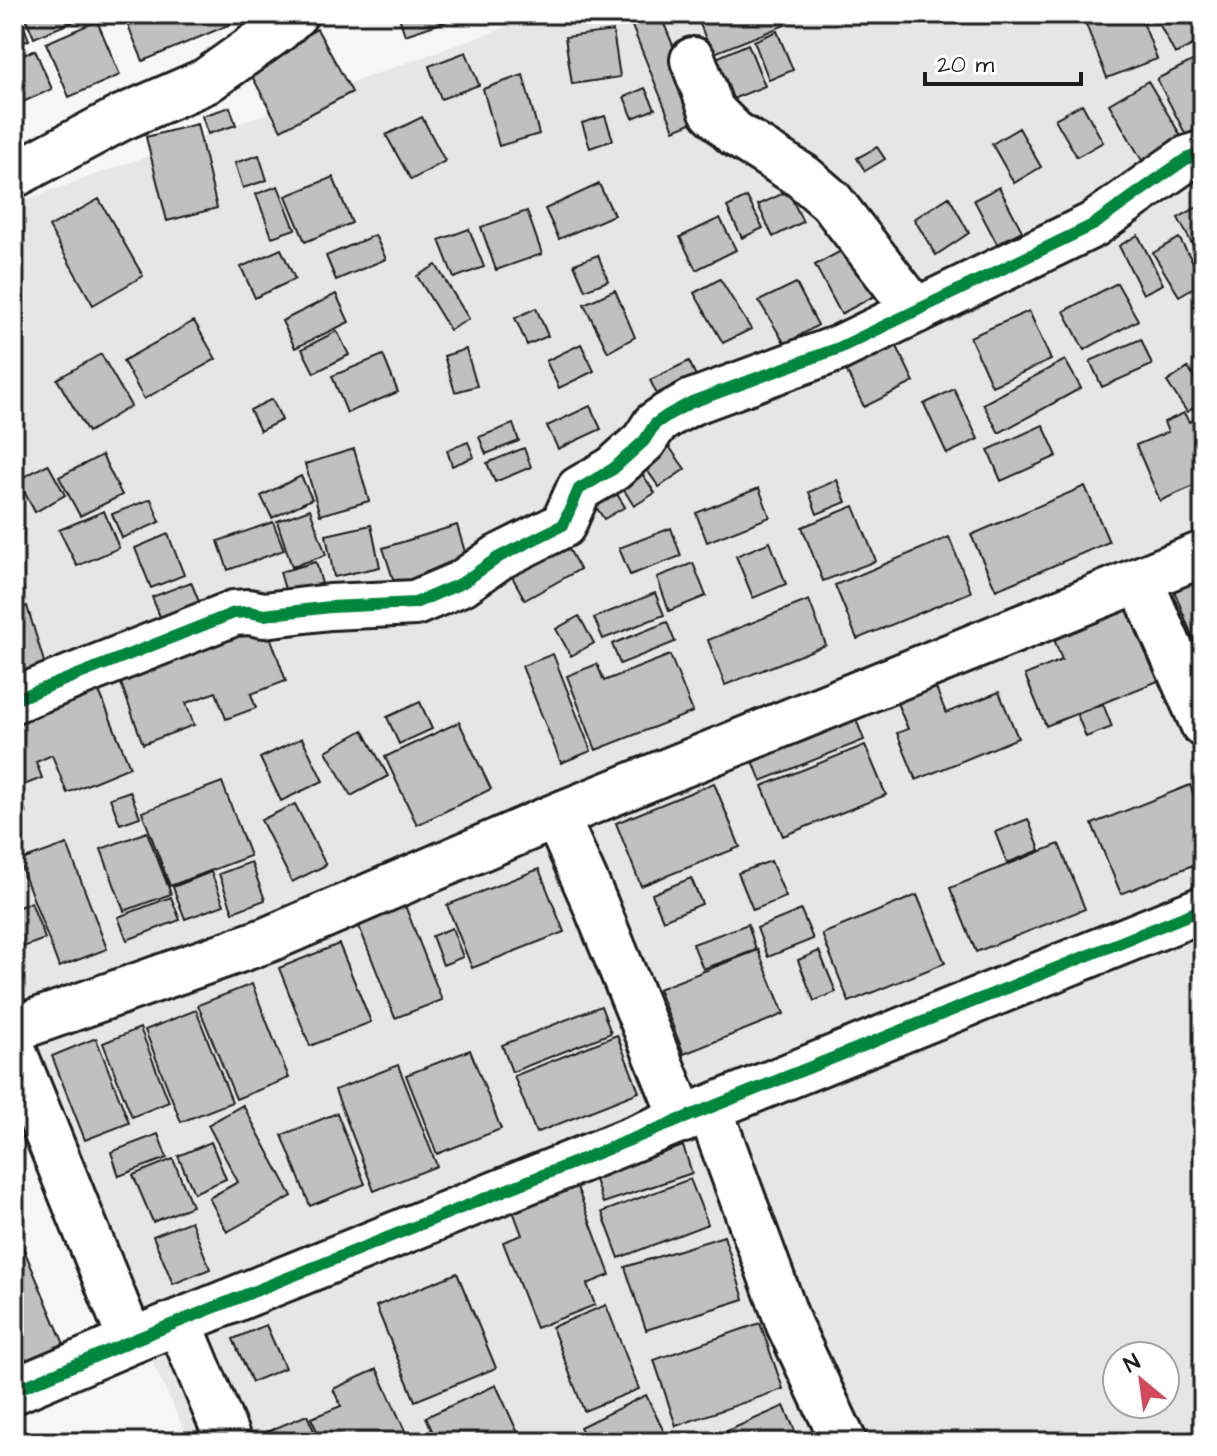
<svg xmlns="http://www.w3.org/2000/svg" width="1217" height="1456" font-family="'Architects Daughter',sans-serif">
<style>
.built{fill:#e6e6e6;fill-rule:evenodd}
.building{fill:#c0c0c0;stroke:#1c1c1c;stroke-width:2}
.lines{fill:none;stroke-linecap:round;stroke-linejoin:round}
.minor-casing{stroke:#1c1c1c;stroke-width:50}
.minor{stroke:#fff;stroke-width:44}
.cycleway-casing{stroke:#fff;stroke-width:17}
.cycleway{stroke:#00873e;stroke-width:12}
</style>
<rect width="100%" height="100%" fill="#f6f6f6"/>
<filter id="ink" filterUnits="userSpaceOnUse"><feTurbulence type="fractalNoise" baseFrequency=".0125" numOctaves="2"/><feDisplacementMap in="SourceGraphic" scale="16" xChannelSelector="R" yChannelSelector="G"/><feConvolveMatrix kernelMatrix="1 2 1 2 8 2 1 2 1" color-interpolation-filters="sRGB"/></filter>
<g filter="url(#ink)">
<path class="built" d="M543,14H1203V1442H190L14,1066V204ZM1117,1356H1165V1404H1117Z"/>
<path class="building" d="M14,14H19L29,40L14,46Z
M24,14H91L34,38Z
M123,14H227L231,24L143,61Z
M398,14H468L405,35Z
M634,14H660L703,118L674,130L628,16Z
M696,14H780L785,25L712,54Z
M1082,14H1140L1157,59L1107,78Z
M1154,14H1194L1203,33V40L1175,54Z
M97,21L120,75L69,97L46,43Z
M317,29L352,92L281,130L247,67Z
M613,31L620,77L572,84L565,37Z
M777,31L793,70L769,80L754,41Z
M748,44L765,86L730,100L714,59Z
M35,50L52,89L14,106V58Z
M466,52L479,85L441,99L429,66Z
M1194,60L1203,78V134L1189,141L1157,79Z
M523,75L539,134L499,146L483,89Z
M1148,81L1184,141L1144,164L1109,104Z
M645,88L655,109L633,118L624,97Z
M1082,104L1103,142L1077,157L1055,119Z
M230,107L236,125L208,134L202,116Z
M605,116L613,140L590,148L582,123Z
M422,117L445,161L411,180L386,135Z
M197,124L217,208L167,221L146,137Z
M1019,128L1041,167L1014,183L992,144Z
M877,147L885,159L865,171L857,158Z
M259,155L267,180L243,188L235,163Z
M333,177L352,223L305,242L286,196Z
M599,184L614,215L559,239L545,209Z
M278,186L295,229L272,237L256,194Z
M999,187L1022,231L997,244L974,200Z
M788,191L803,222L773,237L758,205Z
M747,197L763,228L742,238L727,207Z
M949,197L969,233L936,255L914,219Z
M99,199L143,276L93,305L49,227Z
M1203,204V264L1178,218Z
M527,211L542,254L496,270L481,227Z
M720,218L736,250L696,270L680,237Z
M469,229L484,267L454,278L439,240Z
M375,235L386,259L336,280L326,256Z
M1138,235L1163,284L1143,294L1119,246Z
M1179,238L1203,279V282L1179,296L1153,253Z
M854,244L880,293L841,314L815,265Z
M281,249L295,279L255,298L241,267Z
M598,255L608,281L585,290L574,264Z
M436,265L469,319L450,330L417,276Z
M720,279L751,329L723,343L694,293Z
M796,283L818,325L785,344L759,301Z
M1117,283L1138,320L1084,350L1064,311Z
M615,290L635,337L608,352L584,304Z
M336,294L349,322L295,348L282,321Z
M536,308L548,336L527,345L515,318Z
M1029,311L1051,360L992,386L970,337Z
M194,321L216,359L144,399L123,361Z
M337,331L349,355L314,373L302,349Z
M893,338L914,382L864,407L842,362Z
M1141,339L1152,365L1102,387L1090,361Z
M581,344L594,371L559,388L546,361Z
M466,349L477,386L455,392L444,356Z
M101,354L131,406L88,432L57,379Z
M383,355L398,392L347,413L332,376Z
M1065,360L1081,388L999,433L983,404Z
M689,361L701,387L662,405L650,380Z
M1188,368L1203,391V402L1187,412L1167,382Z
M954,389L978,439L947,454L924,404Z
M272,399L282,420L260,431L250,410Z
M590,406L601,429L558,449L547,426Z
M1184,413L1189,422L1203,416V482L1160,501L1136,445L1168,432L1164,422Z
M513,424L519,441L486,454L479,437Z
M1043,425L1057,456L1001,481L988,450Z
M468,442L474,457L452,466L447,450Z
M668,445L685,469L659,487L642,463Z
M524,448L531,467L495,482L487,463Z
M354,449L369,501L320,515L305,464Z
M102,455L122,495L80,516L59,477Z
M48,464L65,495L35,512L18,480Z
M637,466L655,493L634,506L617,479Z
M301,476L312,499L272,518L261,496Z
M837,480L846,502L817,514L809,492Z
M610,483L625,507L604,519L589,496Z
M1085,486L1109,542L996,590L971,535Z
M759,488L770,517L707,542L696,513Z
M151,499L160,522L122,538L112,514Z
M854,506L876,561L823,581L802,527Z
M310,509L326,555L292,567L277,521Z
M104,511L119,548L77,566L59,530Z
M273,522L284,550L228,570L218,541Z
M371,525L380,567L334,577L326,535Z
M457,525L470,569L397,591L383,548Z
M671,528L681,556L630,575L619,548Z
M560,533L580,569L525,600L505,564Z
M168,534L184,575L151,588L135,548Z
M949,537L971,592L857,639L835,585Z
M770,542L786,584L753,598L736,556Z
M316,562L322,584L286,593L280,572Z
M693,563L706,596L669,611L657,577Z
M1203,576V651L1199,653L1173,588Z
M191,582L206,619L167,634L152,597Z
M655,593L664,615L603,639L594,618Z
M809,600L826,645L725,685L708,640Z
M1132,601L1163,679L1046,726L1025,675L1062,660L1052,634Z
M27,606L48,675L14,685V610Z
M579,616L594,643L571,656L556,629Z
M265,622L286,681L251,694L256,708L226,719L216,692L186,703L194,725L143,744L118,675Z
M667,622L675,642L620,664L612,644Z
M553,654L591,751L561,763L522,666Z
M670,655L693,712L596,750L567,676L597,664L604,681Z
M95,681L130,767L67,793L52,755L36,762L42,778L16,788L26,814L14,819V715Z
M936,688L946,713L999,692L1018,738L916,780L897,733L908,729L897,703Z
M420,702L432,729L399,744L387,717Z
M1103,704L1112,727L1086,737L1077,714Z
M856,719L864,740L761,781L753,761Z
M459,722L491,789L417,825L385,757Z
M363,730L388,776L351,796L326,751Z
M302,738L323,781L281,801L260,758Z
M865,745L886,795L783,836L762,786Z
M222,782L250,856L170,886L142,812Z
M714,783L740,847L641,886L616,823Z
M1190,785L1203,818V861L1121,894L1092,824Z
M130,791L140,817L120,824L110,798Z
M295,804L326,865L292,882L261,820Z
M1028,819L1040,850L1007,863L995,832Z
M147,832L171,894L124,911L101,849Z
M67,844L107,949L59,967L19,861Z
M1059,844L1085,909L976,952L950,888Z
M771,861L786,897L753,910L738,873Z
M251,862L265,900L233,912L219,874Z
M539,869L564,932L472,968L447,905Z
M211,872L224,905L185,919L173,887Z
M691,878L702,904L663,920L652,894Z
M917,895L945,963L849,1002L822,934Z
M171,897L180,920L127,940L118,917Z
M31,902L45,939L23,947L14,924V909Z
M404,903L442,1000L395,1018L357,921Z
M801,910L813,939L768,957L757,928Z
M748,924L756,950L703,969L693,944Z
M452,928L463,957L443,965L432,936Z
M339,944L371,1022L310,1046L279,968Z
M758,950L784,1014L684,1054L658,989Z
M819,951L836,992L814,1001L798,960Z
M252,984L289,1078L236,1099L198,1005Z
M601,1006L611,1033L512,1072L502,1045Z
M196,1010L232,1102L181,1122L145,1030Z
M140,1028L169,1102L132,1117L103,1043Z
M617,1035L639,1092L536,1133L514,1076Z
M96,1038L129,1123L85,1140L52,1056Z
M470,1050L501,1129L437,1154L406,1075Z
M398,1065L437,1166L374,1191L335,1090Z
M243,1105L292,1196L227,1232L209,1198L238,1182L208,1125Z
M337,1113L365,1184L310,1206L282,1135Z
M158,1134L167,1158L119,1176L111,1152Z
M211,1142L226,1179L194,1193L178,1156Z
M683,1146L692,1173L603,1203L594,1177Z
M173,1159L192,1206L153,1222L133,1175Z
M690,1179L708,1224L619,1258L602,1212Z
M577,1187L610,1275L587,1284L595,1305L536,1328L503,1242L522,1235L513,1211Z
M191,1221L210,1269L173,1284L153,1236Z
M14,1226L64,1344L14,1365Z
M724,1236L744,1299L646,1330L625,1267Z
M457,1273L496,1368L415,1401L376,1306Z
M606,1305L639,1389L584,1411L552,1327Z
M760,1323L783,1389L676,1426L654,1360Z
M266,1325L285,1368L252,1382L233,1339Z
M377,1369L410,1442H322L311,1418L341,1406L333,1389Z
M496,1385L522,1442H437L426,1417Z
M646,1395L669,1442H588L580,1427Z
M784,1406L800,1442H713L711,1438Z
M307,1415L319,1442H270L266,1432Z"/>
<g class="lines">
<g class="minor-casing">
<path id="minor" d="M693,60L712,111L734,133L802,176L831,201L916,311
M14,175L121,118L206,81L279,29L295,14
M1140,580L1203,724
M14,700L234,613L249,612L264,615L330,607L415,603L462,583L499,557L563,525L579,489L613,469L644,441L655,424L668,415L692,402L839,348L1093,225L1163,175L1186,159L1203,153
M556,816L594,901L683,1120
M14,1029L267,940L556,816L1203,554
M14,1052L131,1341
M710,1110L789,1325L844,1442
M179,1322L229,1442
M14,1391L131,1341L1203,909"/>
</g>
<use href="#minor" class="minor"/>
<g class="cycleway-casing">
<path id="cycleway" d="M14,700L234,613L249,612L264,615L330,607L415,603L462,583L499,557L563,525L579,489L613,469L644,441L655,424L668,415L692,402L839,348L1093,225L1163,175L1186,159L1203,153
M14,1391L131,1341L1203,909"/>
</g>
<use href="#cycleway" class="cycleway"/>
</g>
</g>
<rect width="1217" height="1456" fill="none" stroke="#fff" stroke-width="48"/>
<rect x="24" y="24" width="1169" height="1408" fill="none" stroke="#1c1c1c" stroke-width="3" filter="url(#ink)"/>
<g transform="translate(1141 1380) rotate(331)"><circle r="38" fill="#ffffff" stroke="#a4a4a4" stroke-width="2"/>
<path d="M0-6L14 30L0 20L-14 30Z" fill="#d1495b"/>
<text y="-12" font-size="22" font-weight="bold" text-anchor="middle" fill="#1c1c1c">N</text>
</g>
<path d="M925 72v12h156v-12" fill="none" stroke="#1c1c1c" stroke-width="4"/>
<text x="937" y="72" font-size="24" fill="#1c1c1c" stroke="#ffffff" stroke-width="6" paint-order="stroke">20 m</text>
</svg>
